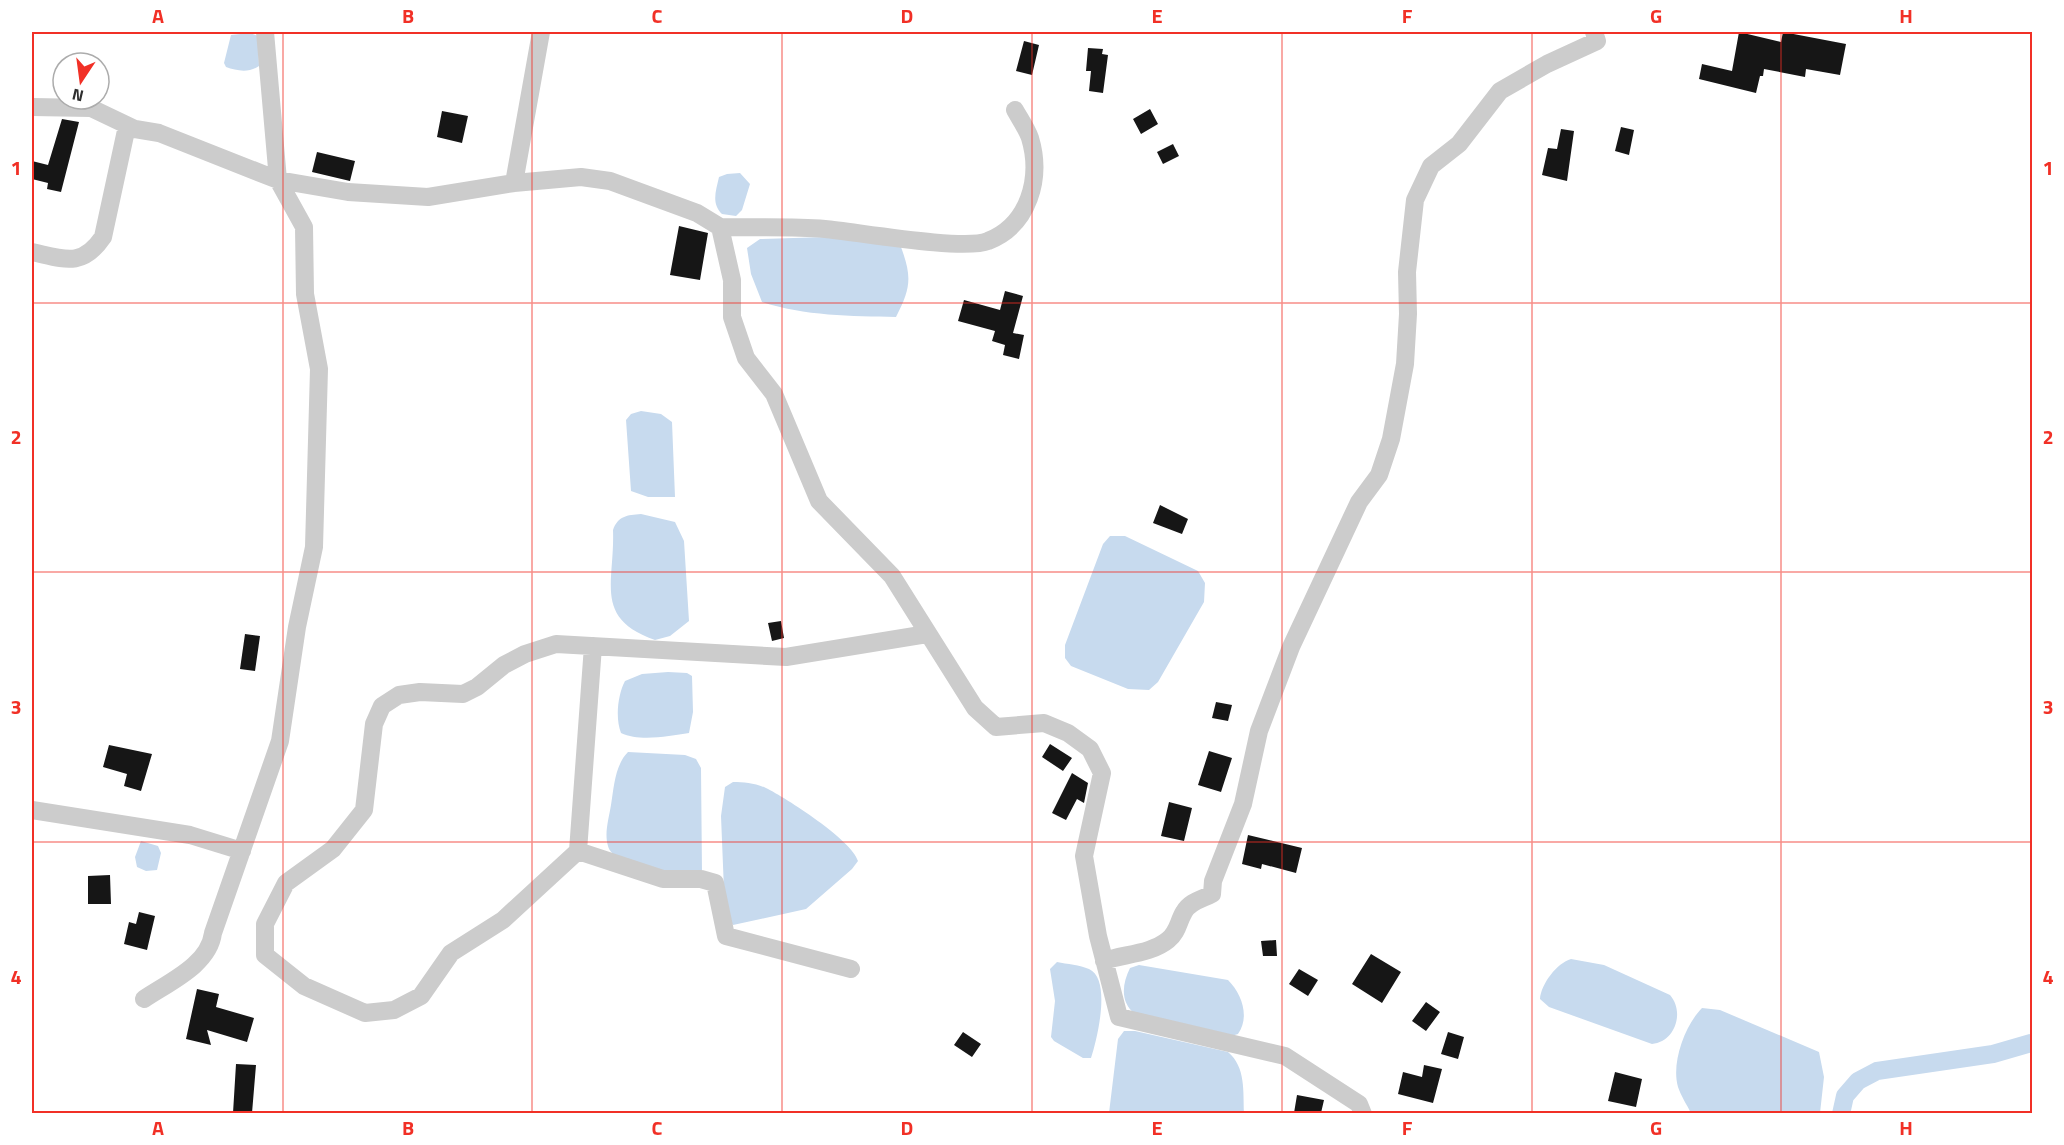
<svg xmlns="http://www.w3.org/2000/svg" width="2064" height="1145" font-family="'Titillium Web',sans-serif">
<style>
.water{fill:#c7daee}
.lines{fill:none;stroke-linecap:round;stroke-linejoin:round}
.canal{stroke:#c7daee;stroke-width:18}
.building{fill:#161616}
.minor{stroke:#ccc;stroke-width:18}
.grid{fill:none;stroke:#f13026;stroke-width:1.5;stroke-opacity:0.55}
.neatline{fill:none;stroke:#f13026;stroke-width:2}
.grid-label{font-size:20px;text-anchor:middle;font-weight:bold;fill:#f13026}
</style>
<rect width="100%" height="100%" fill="#fff"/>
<path class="water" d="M250,33L258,36L259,66C249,73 237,71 226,67L224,63L231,35Z
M740,173L750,184L742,210L736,216L722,214C711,203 716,191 719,177L727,174Z
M825,237L901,247C912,277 911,288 896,317C852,316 804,316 762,302L751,274L747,248L760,239Z
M641,411L661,414L672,422L675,497H648L631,491L626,420L631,414Z
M641,514L675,522L684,541L689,621L670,636L655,640C593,618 615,583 613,530C618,516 627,515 641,514Z
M1110,536H1125L1198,571L1205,583L1204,602L1158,682L1149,690L1128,689L1071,666L1065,658V645L1103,544Z
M668,672L687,673L692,676L693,712L689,733C669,736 640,742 621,733C615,718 618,694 625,681L642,674Z
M628,752L685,755L696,759L701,768L702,874C683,873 613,868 608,846C604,833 609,818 611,805C614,787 615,765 628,752Z
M733,782C744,782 755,783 766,788C786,798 852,840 858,861L852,869L806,909L733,925L725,915L721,816L725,787Z
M141,841L158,846L161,853L157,870L146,871L137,867L135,857Z
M1571,959L1604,965L1670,995C1685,1012 1675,1042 1652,1044L1549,1007L1540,999C1541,984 1557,963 1571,959Z
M1057,962C1067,964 1080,965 1089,969C1112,979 1097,1040 1091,1058H1083L1054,1041L1051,1037L1055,1001L1050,969Z
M1139,965L1228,980C1242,994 1250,1017 1238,1034L1228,1037L1135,1014C1120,1002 1122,984 1130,968Z
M1702,1008L1720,1010L1819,1052L1824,1077L1820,1113H1691C1687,1105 1681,1096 1678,1087C1671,1063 1685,1025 1702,1008Z
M1124,1031H1135L1228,1052C1246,1067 1243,1092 1244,1113H1109L1118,1039Z"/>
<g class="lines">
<path class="canal" d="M1841,1114L1845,1096L1858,1081L1877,1071L1993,1054L2031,1043"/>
</g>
<path class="building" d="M1739,32L1781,42L1783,32L1846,44L1840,75L1806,69L1805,77L1764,69L1763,76H1760L1756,93L1699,79L1702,64L1732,71Z
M1024,41L1039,45L1032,75L1016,71Z
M1088,48L1103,49L1102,54L1108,55L1103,93L1089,91L1091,71H1086Z
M1150,109L1158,124L1141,134L1133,119Z
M442,111L468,116L462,143L437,137Z
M62,119L79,122L61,192L47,189L48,183L32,179V161L48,165Z
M1621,127L1634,130L1629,155L1615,151Z
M1561,129L1574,131L1567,181L1542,175L1548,148L1557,149Z
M1173,144L1179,156L1163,164L1157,152Z
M317,152L355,161L350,181L312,172Z
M679,226L708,233L700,280L670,275Z
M1005,291L1023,296L1013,333L1024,335L1019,359L1003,355L1005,345L992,341L995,331L958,321L964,300L1000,310Z
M1160,505L1188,519L1182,534L1153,523Z
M781,621L784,638L772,641L768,623Z
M245,634L260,636L255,671L240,669Z
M1216,702L1232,705L1228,721L1212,718Z
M1050,744L1072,758L1063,771L1042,757Z
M109,745L152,754L141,791L124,786L127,774L103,767Z
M1209,751L1232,758L1221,792L1198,785Z
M1072,773L1088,783L1084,803L1077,799L1066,820L1052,813Z
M1169,802L1192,808L1184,841L1161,836Z
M1248,835L1302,848L1296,873L1262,864L1261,869L1242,864Z
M110,875L111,904H88V876Z
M139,912L155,916L147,950L124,944L129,922L136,924Z
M1276,940L1277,956H1263L1261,941Z
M1371,954L1401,972L1382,1003L1352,984Z
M1299,969L1318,980L1308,996L1289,984Z
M197,989L219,994L216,1007L254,1018L247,1042L207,1030L211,1045L186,1039Z
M1426,1002L1440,1012L1426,1031L1412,1021Z
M963,1032L981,1044L972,1057L954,1045Z
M1448,1032L1464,1037L1458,1059L1441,1054Z
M236,1064L256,1065L252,1113H233Z
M1424,1065L1442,1069L1433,1103L1398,1094L1403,1072L1422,1077Z
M1615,1072L1642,1079L1636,1107L1608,1101Z
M1297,1095L1324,1100L1321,1113H1294Z"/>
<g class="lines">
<path class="minor" d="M32,107L91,108L135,129L159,133L278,180L348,192L428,197L514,183L581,177L610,181L697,213L720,227L732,280V317L746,358L774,394L819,501L892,576L975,708L996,727L1044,723L1068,733L1090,749L1102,773L1084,856L1098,936L1119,1017L1285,1056L1359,1104L1363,1114
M514,183L541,32
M720,227C755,228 790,226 825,229C857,232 964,251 988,241C1029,225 1042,178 1030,138C1027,129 1020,119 1015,110
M32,252C64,259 82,268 103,237L127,126
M593,646L578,851L663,879H701L715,883L726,936L851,969
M32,810L190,835L242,851
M578,851L503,920L451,953L421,996L394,1010L365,1013L304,986L265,955V924L286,883L333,849L364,810L374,724L382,706L399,695L420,692L463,694L477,687L504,665L525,654L556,644L786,657L927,634
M1104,961C1124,954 1151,954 1168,940C1178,932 1178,922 1184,912C1190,901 1203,899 1212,894L1213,881L1243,804L1259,731L1291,647L1359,502L1379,475L1391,439L1405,364L1408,314L1407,272L1415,200L1431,166L1459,144L1500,91L1547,64L1597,41L1594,32
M144,999C169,982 209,965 213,933L280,741L297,627L314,547L319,369L305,294L304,227L278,180L265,32"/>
</g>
<path class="grid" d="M283,32V1114M532,32V1114M782,32V1114M1032,32V1114M1282,32V1114M1532,32V1114M1781,32V1114M32,303H2032M32,572H2032M32,842H2032"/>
<rect width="2064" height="1145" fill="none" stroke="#ffffff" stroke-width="66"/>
<g transform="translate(81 81) rotate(193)"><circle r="28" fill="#ffffff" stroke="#acacac" stroke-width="1.5"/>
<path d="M0-4.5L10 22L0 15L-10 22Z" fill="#f13026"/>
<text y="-9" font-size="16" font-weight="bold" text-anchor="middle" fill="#2f2f2f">N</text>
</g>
<rect x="33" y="33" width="1998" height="1079" class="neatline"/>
<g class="grid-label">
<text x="158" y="23">A</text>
<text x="408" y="23">B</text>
<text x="657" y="23">C</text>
<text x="907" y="23">D</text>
<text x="1157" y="23">E</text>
<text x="1407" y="23">F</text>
<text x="1656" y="23">G</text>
<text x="1906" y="23">H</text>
<text x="16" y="175">1</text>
<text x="2048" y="175">1</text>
<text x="16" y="444">2</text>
<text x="2048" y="444">2</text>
<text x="16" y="714">3</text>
<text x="2048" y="714">3</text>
<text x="16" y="984">4</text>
<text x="2048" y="984">4</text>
<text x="158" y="1135">A</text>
<text x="408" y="1135">B</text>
<text x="657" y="1135">C</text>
<text x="907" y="1135">D</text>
<text x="1157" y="1135">E</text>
<text x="1407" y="1135">F</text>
<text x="1656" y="1135">G</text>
<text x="1906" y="1135">H</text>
</g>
</svg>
